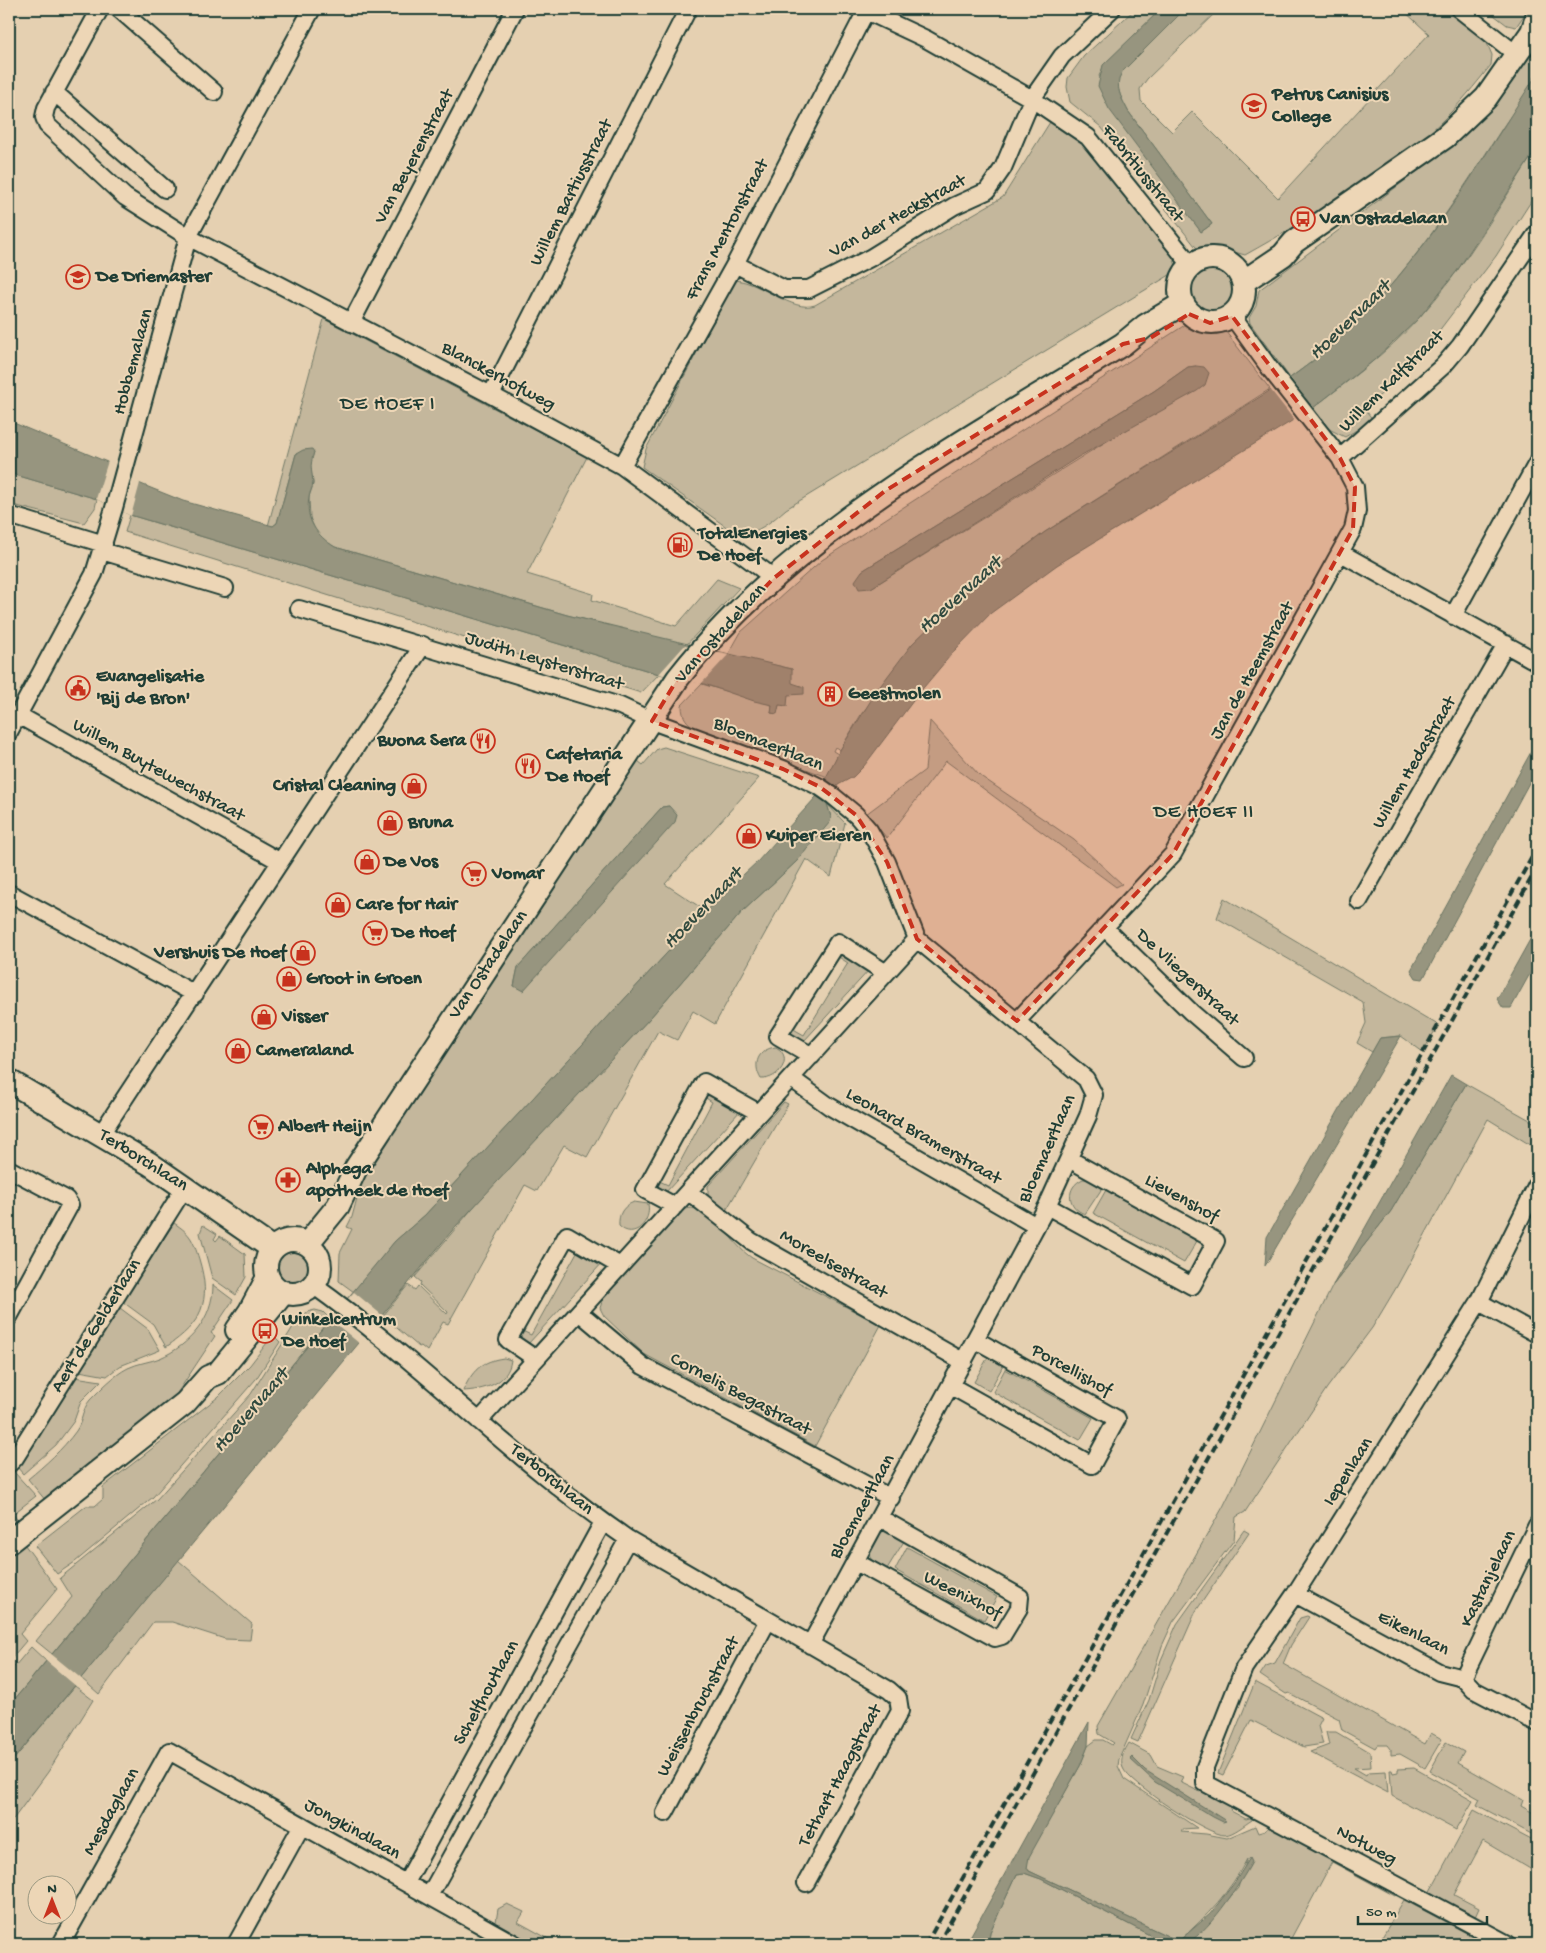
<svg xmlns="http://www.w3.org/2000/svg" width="1546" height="1953" font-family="'Gochi Hand',sans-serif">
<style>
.green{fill:#c4b79c;stroke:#727a68;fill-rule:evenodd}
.water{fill:#97957f;stroke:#677261}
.pier{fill:#e5d0b1}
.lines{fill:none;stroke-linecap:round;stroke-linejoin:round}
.street-casing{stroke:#1f3d34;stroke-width:20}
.secondary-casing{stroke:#1f3d34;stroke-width:26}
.street{stroke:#edd6b6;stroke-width:16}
.secondary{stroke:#edd6b6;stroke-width:22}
.rail{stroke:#1f3d34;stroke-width:4;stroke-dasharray:8 4;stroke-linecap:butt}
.marked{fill:#c8321e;fill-opacity:0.2;stroke:#c8321e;stroke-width:4;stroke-dasharray:10 6;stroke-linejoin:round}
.labels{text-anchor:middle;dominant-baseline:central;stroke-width:4;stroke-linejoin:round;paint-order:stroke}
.poi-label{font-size:19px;font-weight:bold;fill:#1f3d34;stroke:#edd6b6;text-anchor:start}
.street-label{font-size:19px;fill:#1f3d34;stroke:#edd6b6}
.water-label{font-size:20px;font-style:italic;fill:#314a3f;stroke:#edd6b6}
.neighbourhood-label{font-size:20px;letter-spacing:1px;fill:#1f3d34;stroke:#edd6b6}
</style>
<rect width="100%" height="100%" fill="#e5d0b1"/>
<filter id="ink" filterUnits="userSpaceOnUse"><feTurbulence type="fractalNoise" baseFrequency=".02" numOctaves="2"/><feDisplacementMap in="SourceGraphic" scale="10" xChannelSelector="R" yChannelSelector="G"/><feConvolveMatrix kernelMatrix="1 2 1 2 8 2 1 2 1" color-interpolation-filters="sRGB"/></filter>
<g filter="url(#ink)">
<path class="green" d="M1135,9H1161L1104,65L1099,76L1201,232L1212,224L1128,111C1121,97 1114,87 1121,72L1185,9H1219L1147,79L1140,89L1141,101L1172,132L1192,112L1278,198L1429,34L1402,9H1449L1484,36L1492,55L1491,65C1475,85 1459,105 1440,123C1387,174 1309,219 1245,255L1217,247L1199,251L1101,127L1070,102L1067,87L1068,78L1084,56Z
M1486,9H1528L1516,27L1507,25Z
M1537,38C1537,49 1539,62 1537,72C1536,83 1510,116 1503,127C1441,223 1385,311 1290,378L1250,323L1249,318L1256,306L1259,290L1451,146Z
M1050,122L1062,123L1089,145L1172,256L1178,270L786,509C771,522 759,532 739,536L642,467L646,449L735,280C761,282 793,313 815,305L1003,197Z
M1537,148V192L1496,256L1432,340L1384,392L1364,408L1373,420L1345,437L1329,429L1313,408C1349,380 1387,353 1418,319C1465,268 1500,205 1537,148Z
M1190 292a22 22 0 1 1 44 0a22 22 0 1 1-44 0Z
M324,319L587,457L527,574L593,594L592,600L676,626L717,579L739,588L686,645L567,615L335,547L318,536L310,518L309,497L313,484L310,463L314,452L296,454L277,523L273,526H268Z
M1188,323C1199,332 1212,336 1226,332L1270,389L1045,532L968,590L862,713L840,750L835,747L833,751L838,754L828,777L698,730C687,723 682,718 682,705L702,684L772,705L771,713H777L779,705L788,695L792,669L728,655L741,632L822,560ZM1196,366L1120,433L871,588L862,571L1154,391L1188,367Z
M9,473L97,499L95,508L84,523L9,504Z
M130,515L659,674L641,693L125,532Z
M930,721L979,775L1074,840L1122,884L1116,887L946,761L887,838L866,814L925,770Z
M664,747L759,778L665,884L706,911L425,1215L395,1241L354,1292L339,1281L340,1253L352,1229L347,1227L352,1217L363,1175L596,818L638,761L643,765L657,749ZM669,806L514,986L518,967L662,807Z
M827,804L845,823L831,877L806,859L715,1024L693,1011L677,1040L658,1031L587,1157L564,1145L537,1191L525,1185L448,1324L443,1322L427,1351L421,1346L419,1347L383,1316L408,1285L415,1290L418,1286L447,1314L448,1312L420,1285L421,1282L415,1277L482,1197L650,1018L742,912L797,861L831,817Z
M1224,898L1438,1025L1423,1052L1401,1036L1380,1038L1372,1052L1357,1043L1366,1023L1363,1002L1217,918Z
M838,948L871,968L804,1041L788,1032L790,1027L804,1035L848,963L834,954Z
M776,1047C795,1058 778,1080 761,1079C752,1064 758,1049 776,1047Z
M1466,1084L1537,1124V1149L1488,1119L1396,1288L1372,1328L1327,1388L1245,1512L1236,1517L1234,1540L1173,1622L1162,1646L1143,1705L1119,1759L1118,1766L1124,1779L1197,1828L1183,1829L1181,1832L1206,1834L1227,1838L1255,1826L1258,1833L1265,1831L1270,1825L1398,1891L1395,1896L1332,1862L1288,1944H1184L1200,1932L1238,1888L1247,1859C1230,1892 1208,1915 1180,1940H1176L1029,1871L1027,1868L1028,1857L1080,1766L1088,1746L1096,1740H1103L1112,1745L1114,1743L1099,1734L1098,1726L1223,1507L1333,1285L1391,1211Z
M703,1088L741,1110L666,1192L653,1184L655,1179L668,1185L712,1102L701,1095Z
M784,1102L788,1104L724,1214L708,1198V1186Z
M1083,1179H1088L1103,1187L1085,1214C1067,1208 1065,1187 1083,1179Z
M1106,1190L1197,1241L1184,1263L1093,1213Z
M634,1202L648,1204C652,1221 634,1241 619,1226C618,1214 623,1206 634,1202Z
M692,1208C718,1213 731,1244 752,1258L881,1325L815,1446L644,1354L604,1316L600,1308L603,1299L684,1209Z
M174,1223C191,1234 193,1240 199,1259C212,1302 202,1323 166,1347L153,1324L123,1302Z
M203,1225L217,1234L214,1239L216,1241L220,1236L245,1254L246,1277L236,1295L212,1278L200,1233Z
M568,1241L604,1261L528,1344L515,1336L518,1329L531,1335L577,1252L565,1245Z
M278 1267a15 15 0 1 1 30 0a15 15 0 1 1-30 0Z
M213,1285L233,1300L211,1333L215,1336L170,1404L46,1501L28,1479C45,1465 63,1449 76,1431C83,1421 82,1409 90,1400C101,1389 114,1375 128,1368C138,1363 150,1362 160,1358C190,1345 213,1318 213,1285Z
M120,1308L148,1329L160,1350L120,1366L107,1376L79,1371Z
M315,1310L323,1312L330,1319L52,1654L36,1641L72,1597L60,1578L157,1499L251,1394L293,1327L307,1312Z
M273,1335L280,1342L256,1379L153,1497L75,1562L57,1574L35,1546L86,1506H95L103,1499V1487L218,1397L250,1365Z
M988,1357L1003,1366L989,1391L974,1382Z
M504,1358L511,1360C508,1384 484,1390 463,1391C472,1371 481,1361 504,1358Z
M1005,1369L1093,1418L1080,1440L993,1392Z
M75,1377L101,1381L81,1401L74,1421L56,1445L23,1474L17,1467Z
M14,1472L36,1496L13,1514L19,1522L9,1529V1480Z
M888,1530L906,1538L885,1572L874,1565L868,1553L876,1534Z
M1244,1530L1249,1533L1196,1611L1138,1742L1131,1739L1149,1700L1161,1660L1177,1624Z
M22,1541L57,1589L20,1634L26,1641L9,1661V1551Z
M907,1547L997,1597L984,1620L895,1570Z
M178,1560L252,1624L250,1640L225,1639L172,1622H153L99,1694L81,1678Z
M1307,1616L1309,1617L1291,1645L1283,1664L1425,1744L1431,1733L1442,1739L1425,1768L1400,1754L1391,1755V1749L1388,1745H1377L1375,1748L1342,1730L1339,1719L1289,1693L1286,1694C1276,1688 1270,1681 1260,1675L1266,1666L1275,1663L1300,1618Z
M31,1647L46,1661L9,1706V1673Z
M1255,1682L1322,1718L1318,1726L1323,1744L1304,1747L1251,1720L1223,1775L1218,1773Z
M75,1686L93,1700L48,1772L9,1825V1765Z
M1326,1732H1336L1370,1752L1371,1767L1354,1768L1366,1775L1368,1772L1386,1771L1388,1793L1310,1752L1329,1745Z
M1446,1742L1464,1752L1458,1763L1523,1800L1521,1806L1537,1815V1837L1477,1805L1480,1799L1430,1771Z
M1129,1743L1151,1755L1157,1766L1183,1777L1180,1782L1200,1792L1202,1790L1229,1805L1231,1811L1246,1819L1253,1817L1252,1820C1244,1825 1234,1834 1225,1835C1209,1836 1128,1783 1123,1768C1119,1759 1125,1750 1129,1743Z
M1414,1768L1473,1801L1456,1830L1392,1796L1390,1770H1392L1393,1773L1398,1772V1769Z
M1474,1810L1537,1843V1873L1483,1841L1454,1895L1479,1908L1475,1917L1429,1893Z
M1024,1873L1041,1879L1167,1944H988L990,1932L1017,1874Z
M1404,1900L1487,1944H1378Z
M507,1904L524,1912L518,1922L558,1944H534L496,1922L498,1909Z"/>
<path class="water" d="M1161,9H1185L1122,72C1114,87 1121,97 1128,111L1212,224L1201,232L1109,109L1098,86L1103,65Z
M1537,74V148L1457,271L1418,319L1373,361L1313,408L1057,565L991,613L955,650L919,693L864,766L853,777L838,785L827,804L831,817L830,822L797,861L742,912L650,1018L456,1226L9,1765V1706L395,1241L425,1215L714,902L757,862L816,797L840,750L878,689L912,644L968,590L1045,532L1290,378C1401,300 1466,185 1537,74Z
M1196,366L1204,367L1209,373L1205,385L1197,391L1080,456L871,588L859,589L855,581L862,571L1154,391L1188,367Z
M9,421L107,462L136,482L183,501L273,526L277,523L296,454L303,450L312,449L314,452C309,469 312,468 313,483C313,488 309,493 309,498C305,520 317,536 335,547L567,615L792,669V683L804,687V694L788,695L787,706L779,705L777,714L771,713L772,705L754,701L701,683L659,674L130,515L97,499L9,473Z
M1537,741V768L1423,979L1416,978L1411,970Z
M669,806L677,815L675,822L523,991L514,986L518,967L662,807Z
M1537,927V961L1511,1008H1503L1497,999Z
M1401,1036L1265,1266L1267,1237L1380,1038Z
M1451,1075L1466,1084L1391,1211L1333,1285Z
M1089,1722L1088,1746L1080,1766L1029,1857L1027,1868L1029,1871L1176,1940H1180L1210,1914L1235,1882L1250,1858L1252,1862C1242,1881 1205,1939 1183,1944C1178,1945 1172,1944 1167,1944L1041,1879L1024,1873L1017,1874L990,1932L988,1944H966Z
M1132,1757L1145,1770L1226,1821L1223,1822L1213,1817L1155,1782L1130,1759Z"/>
<path class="pier" d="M1289,376L1314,409L1295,421L1270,389Z
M108,461L140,483L131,516L96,499Z
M685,645L728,655L701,684L659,674Z
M354,1292L383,1316L360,1344L330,1319Z
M50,1653L83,1680L77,1687L45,1660Z"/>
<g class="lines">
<g class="street-casing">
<path id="street" d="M100,9L46,108L44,117L47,125L125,197L188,237L491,395L622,466L774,578
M119,9L214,92
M862,9L926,39L1032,99L1088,137L1191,265
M1459,9L1516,54
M54,92L165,189
M735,264L784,289H809L870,258L954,206L987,191L1003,168L1032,99L1062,56L1112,9
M351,323L515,9
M491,395L688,9
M1340,458L1443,366L1460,346L1537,233
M622,466L735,264L866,11
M9,515L104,544
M102,551L225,588
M1341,553L1537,662
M299,609L620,706L652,721L783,769L820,787L833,796L856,815L869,830L887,862L917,939L1086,1079L1094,1095L1088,1116L1047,1206L810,1645
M1453,616L1537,463
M18,715L279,861
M9,732L94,574L114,508L188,237L312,9
M9,893L195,994
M1359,901L1506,644
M1104,927L1191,1012L1244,1058
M1017,1021L1173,854L1353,529L1357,511L1355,487L1340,458L1271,370L1232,316
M812,1056L778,1036L838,942L886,973
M792,1079L829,1106L1036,1226
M101,1134L423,645
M9,1169L66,1199L70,1205L9,1317
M689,1192L751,1241L964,1362
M675,1206L645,1190L704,1082L759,1113
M1047,1206L1192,1286L1216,1241L1069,1159
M313,1285C422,1363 516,1462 628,1539L889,1690L898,1698L900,1711L806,1883
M1479,1302L1537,1334
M580,1313L643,1366L891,1498
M536,1359L917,939
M951,1386L1092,1465L1117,1419L976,1340
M479,1421L536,1359L508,1340L567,1235L620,1266
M9,1464L15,1458L185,1187
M856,1562L995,1638L1002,1636L1019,1608L1020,1597L880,1518
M1295,1594L1439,1672L1463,1678L1474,1690L1537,1723
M1463,1678L1537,1525
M665,1813L768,1620
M406,1883L603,1522
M429,1896L628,1539
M61,1944L169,1751L515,1944
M236,1944L302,1825
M1508,1944L1205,1783V1767L1244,1668L1295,1594L1479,1302L1537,1185"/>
</g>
<g class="secondary-casing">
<path id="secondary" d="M1180 290a32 32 0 1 1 64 0a32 32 0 1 1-64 0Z
M1243,282L1283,255L1294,242L1445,137L1486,98L1532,32L1537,17
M9,1081L150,1164L273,1249
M266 1267a27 27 0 1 1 54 0a27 27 0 1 1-54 0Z
M307,1244L338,1206L356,1168L678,678C795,530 966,441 1123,344L1145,326L1182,304
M237,1330L250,1311L267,1279
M9,1542L185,1403L208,1377L218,1373L284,1292"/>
</g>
<use href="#street" class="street"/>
<use href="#secondary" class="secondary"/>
<path class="rail" d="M926,1944L1537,848
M938,1944L1537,868"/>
</g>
</g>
<path class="marked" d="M1189,314L1210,323L1232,316L1340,458L1355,487L1353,529L1173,854L1017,1021L917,939L887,862L856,815L820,787L783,769L652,721L678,678L774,578L885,491L1123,344L1150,338Z"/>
<defs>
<g id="school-ring" transform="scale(1.25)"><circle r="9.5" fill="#edd6b6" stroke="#c8321e" stroke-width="1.5"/><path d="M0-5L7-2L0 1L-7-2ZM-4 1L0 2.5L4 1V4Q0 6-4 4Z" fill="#c8321e"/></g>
<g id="bus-ring" transform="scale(1.25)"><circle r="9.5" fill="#edd6b6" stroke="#c8321e" stroke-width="1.5"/><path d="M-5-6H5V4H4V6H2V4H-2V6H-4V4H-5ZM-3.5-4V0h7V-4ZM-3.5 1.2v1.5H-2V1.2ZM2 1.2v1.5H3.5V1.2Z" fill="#c8321e"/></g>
<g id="fuel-ring" transform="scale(1.25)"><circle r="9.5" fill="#edd6b6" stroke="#c8321e" stroke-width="1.5"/><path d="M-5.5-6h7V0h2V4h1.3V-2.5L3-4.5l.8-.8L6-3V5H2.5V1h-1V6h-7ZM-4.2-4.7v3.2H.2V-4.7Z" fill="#c8321e"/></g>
<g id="civic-ring" transform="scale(1.25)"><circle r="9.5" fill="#edd6b6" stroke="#c8321e" stroke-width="1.5"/><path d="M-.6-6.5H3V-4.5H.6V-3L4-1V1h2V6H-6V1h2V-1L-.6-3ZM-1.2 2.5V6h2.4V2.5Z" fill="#c8321e"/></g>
<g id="building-ring" transform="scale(1.25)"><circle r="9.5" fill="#edd6b6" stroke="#c8321e" stroke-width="1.5"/><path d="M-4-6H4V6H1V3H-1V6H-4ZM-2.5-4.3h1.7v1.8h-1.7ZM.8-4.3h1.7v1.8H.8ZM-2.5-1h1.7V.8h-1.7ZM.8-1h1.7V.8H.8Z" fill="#c8321e"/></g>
<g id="restaurant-ring" transform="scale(1.25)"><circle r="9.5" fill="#edd6b6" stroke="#c8321e" stroke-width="1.5"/><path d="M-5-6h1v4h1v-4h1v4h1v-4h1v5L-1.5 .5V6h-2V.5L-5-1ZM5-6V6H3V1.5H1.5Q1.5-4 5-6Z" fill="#c8321e"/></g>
<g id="shop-ring" transform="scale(1.25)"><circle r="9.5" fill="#edd6b6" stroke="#c8321e" stroke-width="1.5"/><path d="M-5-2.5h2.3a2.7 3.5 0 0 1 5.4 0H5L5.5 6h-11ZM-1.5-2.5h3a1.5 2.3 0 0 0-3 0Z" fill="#c8321e"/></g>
<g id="supermarket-ring" transform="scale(1.25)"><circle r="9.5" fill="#edd6b6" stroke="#c8321e" stroke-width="1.5"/><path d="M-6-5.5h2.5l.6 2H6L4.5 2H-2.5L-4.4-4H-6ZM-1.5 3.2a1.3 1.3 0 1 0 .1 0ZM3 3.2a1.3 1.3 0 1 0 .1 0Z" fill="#c8321e"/></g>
<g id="pharmacy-ring" transform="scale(1.25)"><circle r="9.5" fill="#edd6b6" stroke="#c8321e" stroke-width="1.5"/><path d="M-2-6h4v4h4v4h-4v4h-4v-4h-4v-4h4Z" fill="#c8321e"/></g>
</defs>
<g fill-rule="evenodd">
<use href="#school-ring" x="1254" y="106"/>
<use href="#bus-ring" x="1303" y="219"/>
<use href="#school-ring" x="78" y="277"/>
<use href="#fuel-ring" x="680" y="545"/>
<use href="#civic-ring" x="78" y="688"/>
<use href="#building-ring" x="830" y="694"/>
<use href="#restaurant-ring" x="483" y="741"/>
<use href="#restaurant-ring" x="528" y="766"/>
<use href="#shop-ring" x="414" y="786"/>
<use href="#shop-ring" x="390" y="823"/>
<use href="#shop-ring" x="749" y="836"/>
<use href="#shop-ring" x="367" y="862"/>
<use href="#supermarket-ring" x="474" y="874"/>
<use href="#shop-ring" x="338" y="905"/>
<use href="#supermarket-ring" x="375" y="933"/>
<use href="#shop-ring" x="303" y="953"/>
<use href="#shop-ring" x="289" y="979"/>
<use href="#shop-ring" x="264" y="1017"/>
<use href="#shop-ring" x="238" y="1051"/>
<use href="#supermarket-ring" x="261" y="1127"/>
<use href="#pharmacy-ring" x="288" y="1180"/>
<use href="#bus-ring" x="265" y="1331"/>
</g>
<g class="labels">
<g class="poi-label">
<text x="1272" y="95">Petrus Canisius<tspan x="1272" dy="22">College</tspan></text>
<text x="1320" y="219">Van Ostadelaan</text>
<text x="96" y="277">De Driemaster</text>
<text x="698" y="534">TotalEnergies<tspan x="698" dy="22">De Hoef</tspan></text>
<text x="96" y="677">Evangelisatie<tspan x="96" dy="22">'Bij de Bron'</tspan></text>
<text x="848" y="694">Geestmolen</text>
<text x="466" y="741" text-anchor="end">Buona Sera</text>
<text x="546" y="755">Cafetaria<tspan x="546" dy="22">De Hoef</tspan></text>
<text x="396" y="786" text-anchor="end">Cristal Cleaning</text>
<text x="408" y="823">Bruna</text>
<text x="766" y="836">Kuiper Eieren</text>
<text x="384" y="862">De Vos</text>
<text x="492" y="874">Vomar</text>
<text x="356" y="905">Care for Hair</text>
<text x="392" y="933">De Hoef</text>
<text x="286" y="953" text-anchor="end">Vershuis De Hoef</text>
<text x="306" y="979">Groot in Groen</text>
<text x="282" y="1017">Visser</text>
<text x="256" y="1051">Cameraland</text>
<text x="278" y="1127">Albert Heijn</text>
<text x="306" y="1169">Alphega<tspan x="306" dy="22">apotheek de Hoef</tspan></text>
<text x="282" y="1320">Winkelcentrum<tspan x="282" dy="22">De Hoef</tspan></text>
</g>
<g class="street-label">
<text transform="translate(415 157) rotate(-62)">Van Beyerenstraat</text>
<text transform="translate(1142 174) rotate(51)">Fabritiusstraat</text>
<text transform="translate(572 193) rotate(-63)">Willem Bartiusstraat</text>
<text transform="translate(898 217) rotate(-29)">Van der Heckstraat</text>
<text transform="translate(728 230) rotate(-62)">Frans Mentonstraat</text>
<text transform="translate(134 362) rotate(-75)">Hobbemalaan</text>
<text transform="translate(498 377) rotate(28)">Blanckerhofweg</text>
<text transform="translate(1392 382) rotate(-44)">Willem Kalfstraat</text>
<text transform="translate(721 634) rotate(-48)">Van Ostadelaan</text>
<text transform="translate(544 662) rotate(17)">Judith Leysterstraat</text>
<text transform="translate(1253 671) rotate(-61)">Jan de Heemstraat</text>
<text transform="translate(768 745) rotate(22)">Bloemaertlaan</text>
<text transform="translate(1415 763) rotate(-60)">Willem Hedastraat</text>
<text transform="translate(158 771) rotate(29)">Willem Buytewechstraat</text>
<text transform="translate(489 965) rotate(-56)">Van Ostadelaan</text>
<text transform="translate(1187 978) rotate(43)">De Vliegerstraat</text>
<text transform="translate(923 1137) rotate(30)">Leonard Bramerstraat</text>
<text transform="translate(1048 1149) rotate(-66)">Bloemaertlaan</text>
<text transform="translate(143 1161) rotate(32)">Terborchlaan</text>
<text transform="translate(1181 1199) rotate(29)">Lievenshof</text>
<text transform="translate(833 1265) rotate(30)">Moreelsestraat</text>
<text transform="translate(97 1326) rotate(-58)">Aert de Gelderlaan</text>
<text transform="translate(1071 1371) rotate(29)">Porcellishof</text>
<text transform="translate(740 1395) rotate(28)">Cornelis Begastraat</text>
<text transform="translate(1349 1472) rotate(-58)">Iepenlaan</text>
<text transform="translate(551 1480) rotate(39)">Terborchlaan</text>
<text transform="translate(863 1507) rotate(-61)">Bloemaertlaan</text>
<text transform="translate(1489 1579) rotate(-64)">Kastanjelaan</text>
<text transform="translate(962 1596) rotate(27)">Weenixhof</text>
<text transform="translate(1413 1634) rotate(27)">Eikenlaan</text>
<text transform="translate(487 1693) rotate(-61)">Schelfhoutlaan</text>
<text transform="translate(699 1707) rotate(-62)">Weissenbruchstraat</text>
<text transform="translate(841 1776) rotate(-62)">Tethart Haagstraat</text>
<text transform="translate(112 1812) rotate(-61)">Mesdaglaan</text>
<text transform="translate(352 1830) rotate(29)">Jongkindlaan</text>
<text transform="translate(1366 1846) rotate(28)">Notweg</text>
</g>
<g class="water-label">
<text transform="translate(1351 321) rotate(-44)">Hoevervaart</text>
<text transform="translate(961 596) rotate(-42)">Hoevervaart</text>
<text transform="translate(704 909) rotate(-46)">Hoevervaart</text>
<text transform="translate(252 1411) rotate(-49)">Hoevervaart</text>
</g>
<g class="neighbourhood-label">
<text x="388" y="405">DE HOEF I</text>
<text x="1204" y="813">DE HOEF II</text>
</g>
</g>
<rect width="1546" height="1953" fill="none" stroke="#edd6b6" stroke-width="30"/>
<rect x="15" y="15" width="1516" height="1923" fill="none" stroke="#1f3d34" stroke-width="2" filter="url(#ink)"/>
<g transform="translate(52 1900)"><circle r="24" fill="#edd6b6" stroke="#9b9982"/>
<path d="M0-4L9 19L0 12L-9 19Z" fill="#c8321e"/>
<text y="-8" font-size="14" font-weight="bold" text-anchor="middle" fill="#1f3d34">N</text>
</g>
<path d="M1358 1916v8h129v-8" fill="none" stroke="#1f3d34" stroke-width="2.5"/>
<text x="1366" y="1916" font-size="15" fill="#1f3d34" stroke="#edd6b6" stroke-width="4" paint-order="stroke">50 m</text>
</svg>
